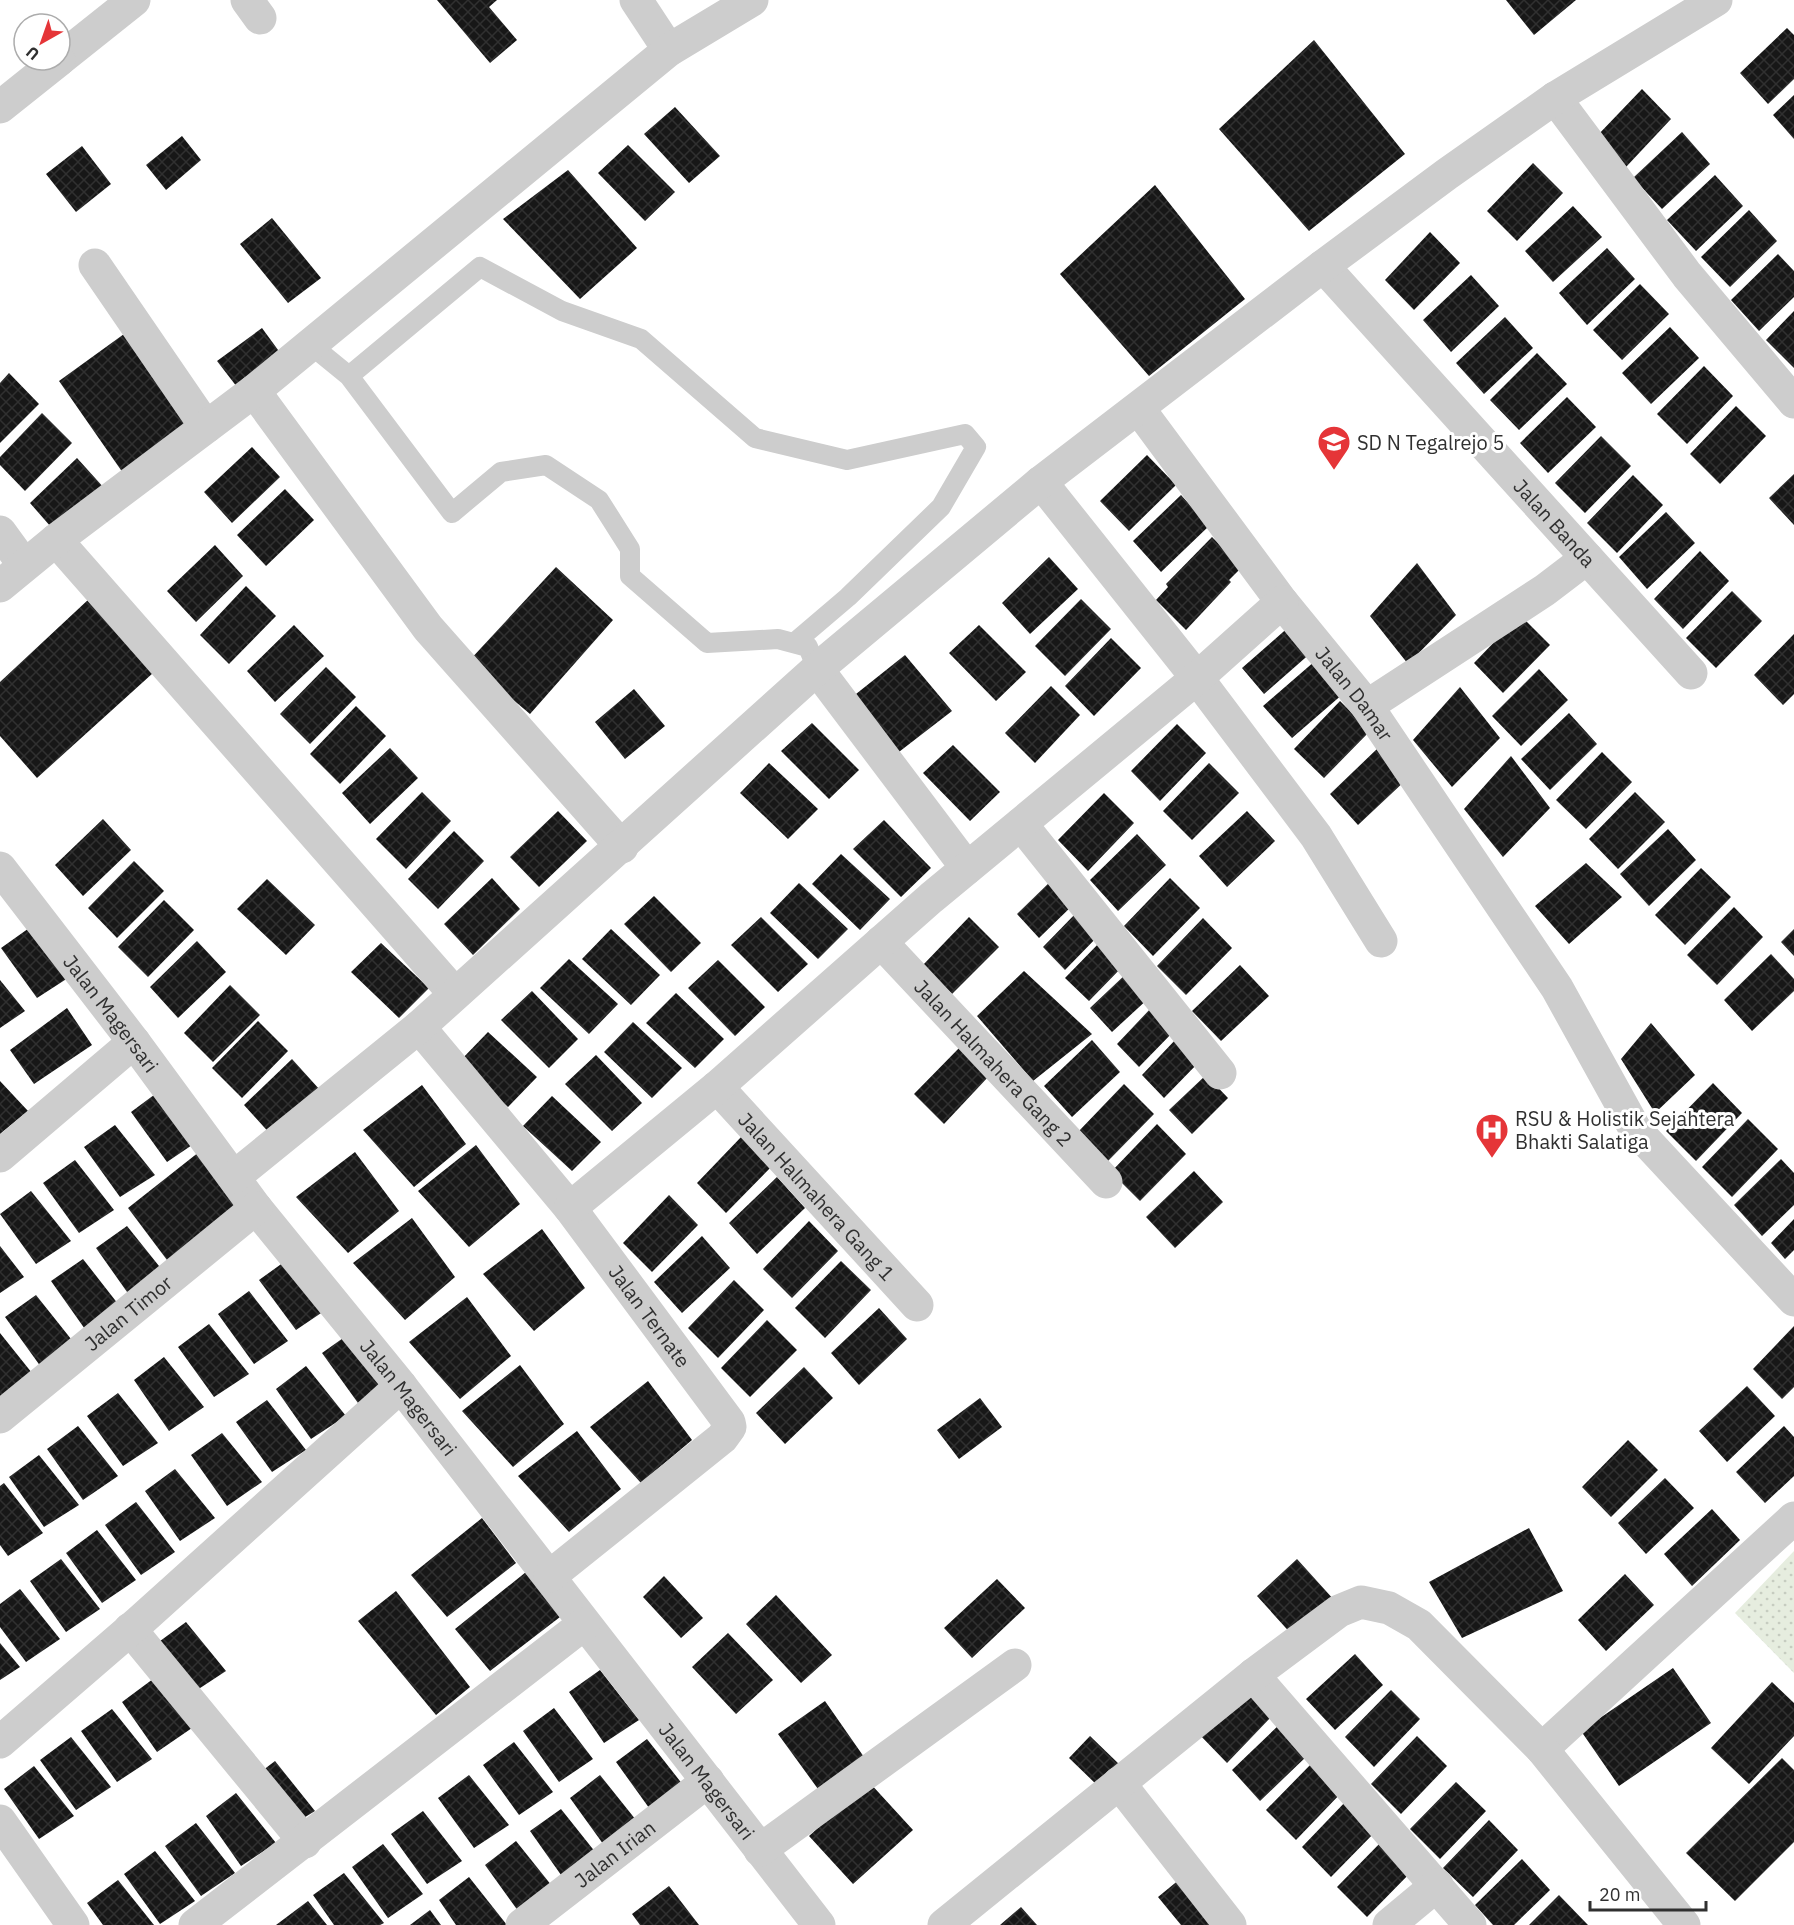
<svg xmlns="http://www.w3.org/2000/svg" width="1794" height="1925" font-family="'IBM Plex Sans',sans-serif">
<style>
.grass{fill:url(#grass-dots)}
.building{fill:url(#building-cross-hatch)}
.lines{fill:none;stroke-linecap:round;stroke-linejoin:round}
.service{stroke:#cdcdcd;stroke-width:20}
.minor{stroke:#cdcdcd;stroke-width:33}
.labels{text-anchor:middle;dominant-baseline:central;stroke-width:6;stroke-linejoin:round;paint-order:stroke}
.poi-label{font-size:20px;fill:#303030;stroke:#fff;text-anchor:start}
.street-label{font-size:20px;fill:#303030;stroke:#fff}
</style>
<defs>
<pattern id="grass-dots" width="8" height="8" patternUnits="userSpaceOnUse" patternTransform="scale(1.5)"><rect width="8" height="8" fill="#e6eddf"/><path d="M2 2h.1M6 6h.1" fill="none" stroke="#c6ccc0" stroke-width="1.8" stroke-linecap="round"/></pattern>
<pattern id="building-cross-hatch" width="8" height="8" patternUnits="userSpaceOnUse" patternTransform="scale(1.5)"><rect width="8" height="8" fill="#171717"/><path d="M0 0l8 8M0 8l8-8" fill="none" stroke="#303030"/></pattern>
</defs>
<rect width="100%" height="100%" fill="#fff"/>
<path class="grass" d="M1794,1551V1673L1735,1613Z"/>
<path class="building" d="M437,0H497L489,7L517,40L490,63Z
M1506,0H1576L1534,35Z
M1787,28L1794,35V79L1768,104L1740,73Z
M1314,40L1405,154L1309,231L1219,129Z
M1642,89L1671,119L1626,167L1596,137Z
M1794,95V139L1773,115Z
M675,107L720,156L689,183L644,134Z
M1682,132L1710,164L1662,209L1633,178Z
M182,136L201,160L166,190L146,165Z
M628,145L675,192L645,221L598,173Z
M82,146L111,184L76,212L46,174Z
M1533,163L1563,193L1517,241L1487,211Z
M568,170L637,248L580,299L503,219Z
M1715,175L1743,206L1696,251L1667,220Z
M1155,185L1245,299L1149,376L1060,274Z
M1573,206L1602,237L1553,282L1525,251Z
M1749,210L1777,241L1730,287L1701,257Z
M272,218L321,278L288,303L240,244Z
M1430,232L1460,263L1414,310L1385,280Z
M1607,248L1635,279L1587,325L1559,293Z
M1778,254L1794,271V297L1759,331L1731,300Z
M1471,275L1499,306L1451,352L1423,320Z
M1640,284L1669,314L1622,360L1593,330Z
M1794,311V368L1766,340Z
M1505,317L1533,348L1484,394L1456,363Z
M1670,327L1699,358L1651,404L1622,373Z
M262,328L281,354L237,387L217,361Z
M124,334L193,424L123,473L59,381Z
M1537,353L1567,384L1519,430L1490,400Z
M1704,366L1733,396L1687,444L1657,414Z
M9,373L39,404L0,443V383Z
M1567,397L1596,427L1548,473L1520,443Z
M1736,406L1766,436L1720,484L1690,454Z
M42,413L72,443L25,491L0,465V457Z
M1601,436L1631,466L1585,513L1555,483Z
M252,447L280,477L232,523L204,492Z
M1147,455L1176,485L1129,531L1100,501Z
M77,458L105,489L58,535L30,503Z
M1794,474V525L1769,498Z
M1633,475L1663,505L1617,553L1587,523Z
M285,489L314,520L266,566L237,535Z
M1181,495L1209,526L1161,572L1133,541Z
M1666,512L1695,543L1647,589L1619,557Z
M1212,537L1242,567L1229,580L1231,582L1186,630L1156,600L1168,587L1166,584Z
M215,545L243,576L196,622L167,591Z
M1700,551L1729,581L1683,629L1654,599Z
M1049,557L1078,589L1030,634L1002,603Z
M1417,563L1456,615L1408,664L1370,616Z
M556,567L613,620L530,714L468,662Z
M246,586L276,616L229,664L200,635Z
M1732,591L1762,621L1716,668L1686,638Z
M90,598L153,673L37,778L0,736V682Z
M1081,599L1111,629L1065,676L1035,646Z
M1520,615L1550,645L1503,693L1474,663Z
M294,625L324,656L275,702L247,671Z
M979,625L1026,672L996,701L949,653Z
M1291,625L1313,651L1264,694L1242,668Z
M1794,634V694L1783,705L1754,675Z
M1111,638L1141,668L1094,716L1065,686Z
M905,655L952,711L895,755L851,698Z
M1315,661L1344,693L1292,738L1263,706Z
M326,667L356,697L310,744L280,714Z
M1539,669L1568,700L1521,746L1492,716Z
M1051,686L1080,715L1035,763L1005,733Z
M1460,687L1500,738L1452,787L1413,740Z
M634,689L665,726L625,759L595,722Z
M1340,701L1370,731L1324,778L1294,749Z
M356,706L386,736L340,784L310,754Z
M1569,713L1597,744L1550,790L1521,759Z
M812,723L859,770L829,799L781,751Z
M1177,724L1206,753L1160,801L1131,771Z
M953,745L1000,792L970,821L923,773Z
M390,748L418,778L370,824L342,793Z
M1378,748L1407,779L1358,825L1330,794Z
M1602,752L1632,782L1586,829L1556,800Z
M1511,756L1550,808L1503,857L1464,809Z
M769,763L818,809L788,839L740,793Z
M1209,763L1239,793L1192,840L1163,811Z
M422,792L451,821L406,869L376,839Z
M1635,792L1665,822L1618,869L1589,839Z
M1104,793L1134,823L1088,871L1058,840Z
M558,811L587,841L539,887L510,857Z
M1247,811L1275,841L1227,887L1199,856Z
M103,819L131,850L83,896L55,865Z
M884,820L931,868L901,897L853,849Z
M1668,829L1696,860L1649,906L1620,874Z
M454,831L484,861L438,909L408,879Z
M1137,834L1166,865L1118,911L1090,880Z
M841,854L890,899L860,930L812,884Z
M134,861L164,891L117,938L88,908Z
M1586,863L1622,897L1569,944L1535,906Z
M1701,868L1731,897L1685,945L1655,915Z
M492,878L520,909L473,955L444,924Z
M1054,878L1076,902L1039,938L1017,914Z
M1170,878L1200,908L1153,956L1124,926Z
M267,879L315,925L286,955L237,909Z
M799,883L848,929L818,959L770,913Z
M654,896L701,943L671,972L624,924Z
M164,900L194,930L148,977L118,947Z
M1734,907L1763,937L1717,985L1687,955Z
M1078,911L1101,933L1065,970L1043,947Z
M761,917L808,964L778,992L731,945Z
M969,917L999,947L952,994L923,965Z
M1203,918L1232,948L1186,995L1157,966Z
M32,926L71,976L37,998L1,948Z
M611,929L660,975L631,1005L582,959Z
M1794,929V956L1781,942Z
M197,941L226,972L178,1018L150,987Z
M1101,941L1125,964L1089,1001L1065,978Z
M381,943L429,988L399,1018L351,972Z
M1771,954L1794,979V991L1752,1031L1724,1000Z
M569,959L618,1004L589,1034L540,988Z
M718,960L765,1007L735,1036L688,988Z
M1240,965L1269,996L1221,1041L1192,1011Z
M1024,971L1092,1034L1033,1081L977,1016Z
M1127,973L1150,997L1112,1032L1090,1008Z
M0,980L25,1011L0,1028Z
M230,985L260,1015L213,1062L184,1033Z
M532,991L578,1039L549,1068L501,1020Z
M676,993L724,1039L695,1068L646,1023Z
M1152,1007L1175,1030L1139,1067L1117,1044Z
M67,1008L92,1045L34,1084L10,1050Z
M258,1021L288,1051L242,1098L212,1068Z
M633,1022L682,1068L652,1098L604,1052Z
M1651,1023L1695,1075L1655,1113L1621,1059Z
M488,1032L537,1077L508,1107L459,1062Z
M1177,1038L1200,1061L1164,1098L1142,1075Z
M1092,1040L1120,1072L1072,1117L1044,1086Z
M960,1047L989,1076L944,1124L914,1094Z
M596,1055L642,1103L612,1131L565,1084Z
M292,1059L320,1090L272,1136L244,1105Z
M1206,1075L1228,1098L1192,1134L1169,1110Z
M0,1081L28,1111L0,1134Z
M1713,1083L1742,1113L1696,1161L1666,1131Z
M1124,1084L1154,1114L1108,1161L1078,1132Z
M422,1085L466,1144L414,1187L363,1130Z
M162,1089L201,1139L167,1162L131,1112Z
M552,1096L601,1142L572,1171L523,1126Z
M1748,1119L1778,1149L1732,1197L1702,1167Z
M1157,1124L1186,1154L1140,1201L1111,1172Z
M115,1125L155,1175L120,1197L84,1147Z
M743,1135L773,1165L726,1213L697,1183Z
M476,1145L520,1204L469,1247L418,1191Z
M199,1152L247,1210L173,1268L128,1208Z
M355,1152L399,1211L348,1253L296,1197Z
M1781,1159L1794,1173V1205L1762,1236L1734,1205Z
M75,1160L114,1210L79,1233L43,1183Z
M1194,1171L1223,1202L1175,1248L1146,1217Z
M777,1177L805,1208L757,1254L729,1223Z
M31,1191L71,1241L36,1264L0,1214Z
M669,1195L698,1225L652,1272L623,1243Z
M412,1218L455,1277L405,1320L353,1263Z
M1794,1219V1250L1785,1259L1771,1243Z
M809,1221L838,1251L792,1298L763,1269Z
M127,1226L167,1276L132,1299L96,1248Z
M542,1229L585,1288L534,1331L483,1274Z
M702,1236L730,1268L682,1313L654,1282Z
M0,1246L24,1277L0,1293Z
M291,1257L330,1307L296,1330L259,1280Z
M83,1259L122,1309L87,1332L51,1281Z
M841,1261L871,1290L825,1338L795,1308Z
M734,1280L764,1310L718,1358L688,1328Z
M249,1291L288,1341L254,1364L218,1314Z
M36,1295L75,1344L41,1367L5,1317Z
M467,1297L511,1356L460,1399L409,1342Z
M879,1308L907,1339L859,1385L831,1353Z
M767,1320L797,1350L750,1397L721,1368Z
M209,1324L249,1374L214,1397L178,1347Z
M1794,1326V1387L1782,1399L1753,1369Z
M353,1331L392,1380L358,1403L322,1353Z
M0,1333L36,1378L0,1399Z
M164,1357L204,1407L169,1431L134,1380Z
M520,1365L564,1424L513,1467L462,1411Z
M306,1366L346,1416L311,1439L276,1389Z
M804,1367L833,1398L785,1444L756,1413Z
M648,1381L692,1440L641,1483L590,1427Z
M1747,1386L1775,1416L1727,1462L1699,1431Z
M118,1393L158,1443L123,1466L87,1416Z
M980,1398L1002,1427L959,1459L937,1430Z
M267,1400L306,1450L272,1472L236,1422Z
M78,1426L118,1476L83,1500L47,1449Z
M1784,1426L1794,1437V1476L1765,1503L1736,1472Z
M577,1431L621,1489L569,1532L518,1476Z
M222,1433L262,1482L227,1506L191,1455Z
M1628,1440L1658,1470L1611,1517L1582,1487Z
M39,1455L79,1505L44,1527L9,1477Z
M175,1469L215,1518L180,1541L145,1491Z
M1665,1478L1694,1508L1646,1554L1618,1523Z
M4,1483L43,1533L8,1556L0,1545V1486Z
M136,1502L175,1552L141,1575L105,1525Z
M1712,1509L1740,1540L1692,1586L1664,1554Z
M482,1518L516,1563L447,1617L411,1575Z
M1529,1528L1563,1591L1462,1638L1429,1582Z
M97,1530L136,1580L102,1603L66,1553Z
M61,1559L100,1609L66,1632L30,1581Z
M1297,1559L1335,1601L1294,1637L1257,1596Z
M526,1572L560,1617L490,1671L455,1629Z
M1625,1574L1654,1605L1606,1651L1578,1620Z
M664,1576L703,1618L681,1638L643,1597Z
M997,1579L1025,1608L972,1658L944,1628Z
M20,1589L60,1639L26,1662L0,1627V1604Z
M396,1591L470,1687L436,1715L358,1621Z
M776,1595L832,1655L801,1683L746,1624Z
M186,1622L226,1671L191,1694L156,1644Z
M728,1633L773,1680L736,1714L692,1667Z
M0,1643L20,1667L0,1680Z
M1355,1654L1383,1685L1335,1730L1306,1699Z
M1673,1668L1711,1723L1619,1786L1581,1731Z
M600,1670L639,1720L604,1743L569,1692Z
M153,1679L192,1728L157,1752L122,1702Z
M1772,1682L1794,1703V1736L1749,1784L1711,1748Z
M1244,1685L1273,1715L1227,1763L1198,1733Z
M1391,1690L1420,1719L1374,1767L1345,1737Z
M825,1701L864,1757L818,1789L778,1734Z
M554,1708L593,1759L559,1782L523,1731Z
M112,1709L152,1759L117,1782L81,1731Z
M1280,1724L1308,1755L1260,1801L1232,1770Z
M1090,1736L1120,1765L1098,1786L1069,1758Z
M1417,1736L1447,1766L1401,1814L1371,1784Z
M71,1737L111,1787L76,1810L40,1760Z
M647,1739L687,1790L652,1812L616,1762Z
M514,1742L553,1792L519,1815L483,1765Z
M1782,1758L1794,1770V1842L1735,1901L1686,1853Z
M275,1761L315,1811L294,1824L258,1774Z
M1313,1762L1342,1792L1296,1840L1266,1810Z
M34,1766L74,1816L39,1839L4,1789Z
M469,1775L509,1825L474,1848L438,1798Z
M600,1775L640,1825L606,1848L570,1798Z
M869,1782L913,1830L853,1884L809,1836Z
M1456,1782L1486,1811L1440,1859L1410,1829Z
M236,1793L276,1843L241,1866L206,1816Z
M1348,1799L1378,1829L1331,1877L1302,1847Z
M561,1809L600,1858L566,1882L530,1831Z
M423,1811L462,1861L427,1884L391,1834Z
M1489,1820L1518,1850L1473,1897L1443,1868Z
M196,1823L235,1873L201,1896L165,1846Z
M1383,1840L1413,1870L1367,1917L1337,1887Z
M516,1841L556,1891L521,1915L485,1865Z
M383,1844L423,1894L388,1918L352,1867Z
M155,1851L195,1901L160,1924L124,1874Z
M1522,1859L1550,1890L1514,1925H1493L1475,1905Z
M344,1873L384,1923L380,1925H334L313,1895Z
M469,1877L507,1925H456L439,1900Z
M1180,1879L1218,1925H1181L1158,1897Z
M118,1880L154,1925H103L87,1903Z
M669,1886L699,1925H640L632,1914Z
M1559,1895L1588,1925H1529Z
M308,1901L327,1925H276Z
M1021,1907L1037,1925H1000Z
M430,1910L441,1925H410Z"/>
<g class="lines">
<path class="service" d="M311,345L349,376L480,267L562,311L641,339L755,438L847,460L965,434L976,447L941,507L848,597L794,643
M349,376L452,513L501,472L546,465L599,500L630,549V576L707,643L778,639L808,647L817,669"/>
<g class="minor">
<path d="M247,0L260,18"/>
<path d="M636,0L669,50"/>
<path d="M60,59L134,0"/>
<path d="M1555,98L1687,275L1794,402"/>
<path d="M0,107L59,60"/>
<path d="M95,265L206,427"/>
<path id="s1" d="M1323,266L1691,673"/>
<path d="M254,391L428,628L622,847"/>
<path id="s2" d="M1139,409L1282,602L1367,706L1557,988L1635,1129L1794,1300"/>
<path d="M1041,482L1197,678L1316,836L1381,941"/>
<path d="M0,532L24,565"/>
<path d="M56,540L455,994"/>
<path d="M0,586L56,540L254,391L669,50L752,0"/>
<path d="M817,669L967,868"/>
<path d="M1367,706L1545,590L1587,558"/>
<path d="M1021,824L1220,1073"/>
<path id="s3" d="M0,868L134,1042L256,1208L401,1386L819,1925"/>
<path id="s4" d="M881,942L1106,1182"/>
<path id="s5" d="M419,1027L570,1208L729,1422L730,1427L722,1438L550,1576"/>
<path id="s6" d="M717,1087L917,1305"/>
<path d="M0,1156L134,1042"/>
<path d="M234,1177L419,1027L817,669L1041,482L1323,266L1447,174L1555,98L1716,0"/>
<path d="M570,1208L717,1087L931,898L1197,678L1282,602"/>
<path id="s7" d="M0,1417L256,1208"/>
<path d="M130,1629L305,1842"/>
<path d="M1253,1675L1470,1925"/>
<path d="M0,1742L139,1622L401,1386"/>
<path d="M1542,1749L1794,1518"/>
<path d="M1119,1783L1230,1925"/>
<path d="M0,1821L73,1925"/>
<path d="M760,1850L1015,1665"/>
<path d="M195,1925L584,1624"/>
<path id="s8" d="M522,1925L708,1781"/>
<path d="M944,1925L1253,1675L1339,1611L1361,1602L1389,1608L1419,1625L1542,1749L1684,1925"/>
<path d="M1389,1925L1437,1885"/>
</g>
</g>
<defs>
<g id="school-pin" transform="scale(1.725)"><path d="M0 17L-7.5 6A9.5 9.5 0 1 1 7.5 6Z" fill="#e53538" stroke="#fff"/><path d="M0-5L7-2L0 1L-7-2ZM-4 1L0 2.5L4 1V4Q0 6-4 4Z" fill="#fff"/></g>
<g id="hospital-pin" transform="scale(1.725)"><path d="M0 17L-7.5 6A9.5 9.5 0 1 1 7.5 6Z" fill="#e53538" stroke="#fff"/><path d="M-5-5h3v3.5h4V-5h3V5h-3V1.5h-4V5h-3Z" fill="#fff"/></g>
</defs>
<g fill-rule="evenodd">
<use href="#school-pin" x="1334" y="442"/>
<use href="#hospital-pin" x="1492" y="1130"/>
</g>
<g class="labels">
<g class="poi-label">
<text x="1357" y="442">SD N Tegalrejo 5</text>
<text x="1515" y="1118">RSU &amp; Holistik Sejahtera<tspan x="1515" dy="23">Bhakti Salatiga</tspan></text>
</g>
<g class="street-label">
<text stroke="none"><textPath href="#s1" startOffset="346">Jalan Banda</textPath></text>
<text stroke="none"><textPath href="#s2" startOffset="357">Jalan Damar</textPath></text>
<text stroke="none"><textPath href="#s3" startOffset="183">Jalan Magersari</textPath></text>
<text stroke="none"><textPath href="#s4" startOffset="165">Jalan Halmahera Gang 2</textPath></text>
<text stroke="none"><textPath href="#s6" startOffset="148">Jalan Halmahera Gang 1</textPath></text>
<text stroke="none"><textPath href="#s7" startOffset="165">Jalan Timor</textPath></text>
<text stroke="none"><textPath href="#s5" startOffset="370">Jalan Ternate</textPath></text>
<text stroke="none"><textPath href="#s3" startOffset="669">Jalan Magersari</textPath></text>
<text stroke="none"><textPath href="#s3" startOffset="1155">Jalan Magersari</textPath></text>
<text stroke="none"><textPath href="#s8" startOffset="117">Jalan Irian</textPath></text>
</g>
</g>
<g transform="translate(42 42) rotate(220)"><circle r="28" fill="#ffffff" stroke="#acacac" stroke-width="1.5"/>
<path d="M0-4.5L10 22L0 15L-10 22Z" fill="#e53538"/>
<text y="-9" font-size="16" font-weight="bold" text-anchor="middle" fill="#303030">U</text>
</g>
<path d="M1590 1901v9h116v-9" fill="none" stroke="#303030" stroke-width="3"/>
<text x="1599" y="1901" font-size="18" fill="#303030" stroke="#ffffff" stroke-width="4.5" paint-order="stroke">20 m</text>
</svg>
